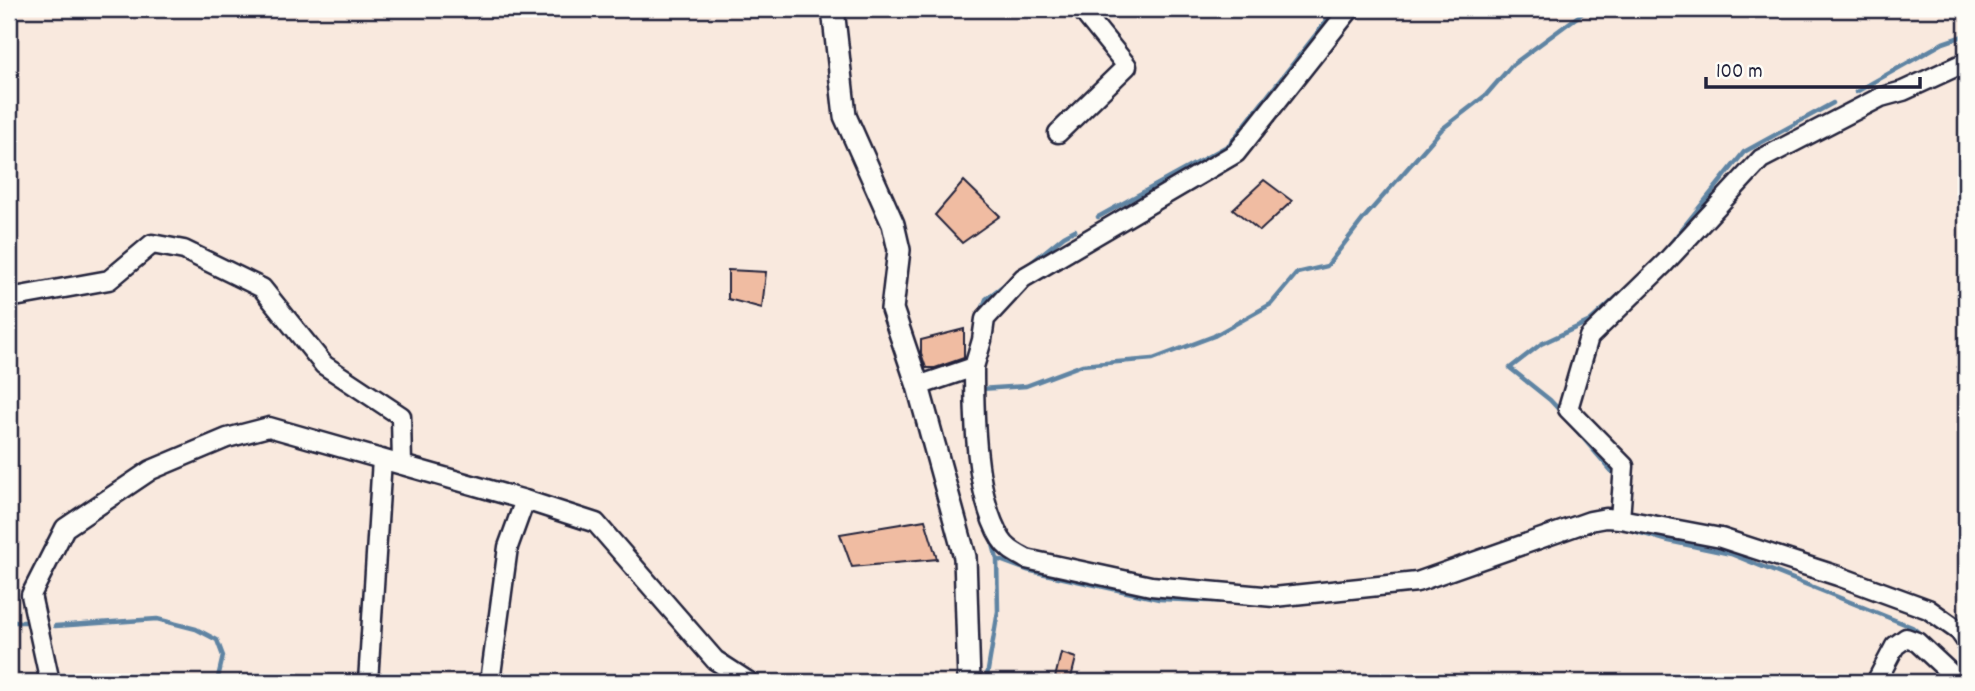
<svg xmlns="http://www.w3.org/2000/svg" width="1975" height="691" font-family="Dekko,sans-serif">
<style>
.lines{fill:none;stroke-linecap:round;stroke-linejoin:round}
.stream{stroke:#5f84a3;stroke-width:4.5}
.building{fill:#f0bca2;stroke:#22223b;stroke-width:2}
.minor-casing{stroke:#22223b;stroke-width:23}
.tertiary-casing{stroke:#22223b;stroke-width:26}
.minor{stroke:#fdfcf7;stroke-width:18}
.tertiary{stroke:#fdfcf7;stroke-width:21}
</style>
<rect width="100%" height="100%" fill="#f9e9de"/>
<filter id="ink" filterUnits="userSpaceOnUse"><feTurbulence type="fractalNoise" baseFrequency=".0143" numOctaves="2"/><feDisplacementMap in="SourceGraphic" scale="14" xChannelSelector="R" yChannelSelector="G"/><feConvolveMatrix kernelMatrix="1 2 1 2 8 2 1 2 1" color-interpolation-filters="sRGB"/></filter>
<g filter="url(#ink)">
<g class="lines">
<path class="stream" d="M1856,92L1943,43L1966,35
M1098,217L1229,145L1336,9
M1662,254L1744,152L1833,103
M1026,267L1064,236L1075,230
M981,313L986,299L1014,277
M971,350L976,325
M980,389L1026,386L1082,365L1153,359L1214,336L1271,304L1297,273L1327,266L1364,218L1442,129L1486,95L1512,65L1588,9
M1563,414L1550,400L1510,368L1541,344L1590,321L1631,284
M1571,424L1615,475V479
M1620,527L1669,541L1731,554L1912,627L1925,638
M991,537L997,559L1027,570L1159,599L1234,602
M9,618L14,622H29
M55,626L157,619L196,629L217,640L223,656L217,682
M1932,644L1948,660
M986,682L998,611L997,559"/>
</g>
<path class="building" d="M1264,180L1292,201L1260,231L1233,209Z
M964,181L1000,216L962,243L935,215Z
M728,270L766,272L762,308L728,299Z
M964,329V358L935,368H926L921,353V340Z
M925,520L937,559L852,567L840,534Z
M1061,653L1076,658L1070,682H1054Z"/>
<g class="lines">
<g class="minor-casing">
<path id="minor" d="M1058,133L1127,66L1081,9
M9,298L109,280L152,244L184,250L262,288L324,365L401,416L402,465
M974,367C974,415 975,497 1001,539C1007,549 1016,553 1026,559L1151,586L1274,597L1417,582L1590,521L1606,518L1620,519L1624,466L1568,409L1589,337L1664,264L1761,159L1881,97L1903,91L1966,62
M918,386L974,367L982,340L985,319L1023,278L1236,153L1350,9
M1620,519L1721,538L1838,576L1928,609L1959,631L1966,641
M50,682L31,595L65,528L151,470L227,438L269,427L525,500
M368,682L382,459
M490,682L508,547L525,500L596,523L715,660L749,682
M1876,682L1895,646L1906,638L1917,642L1960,682"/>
</g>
<g class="tertiary-casing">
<path id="tertiary" d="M833,9L845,116L893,224L899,250L892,309L918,386L965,557L969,682"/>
</g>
<use href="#minor" class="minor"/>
<use href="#tertiary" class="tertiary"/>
</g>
</g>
<rect width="1975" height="691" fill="none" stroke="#fdfcf7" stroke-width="35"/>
<rect x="18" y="18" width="1940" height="656" fill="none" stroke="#22223b" stroke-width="2.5" filter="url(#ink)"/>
<path d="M1706 77v10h214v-10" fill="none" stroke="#22223b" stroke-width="3.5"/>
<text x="1716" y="77" font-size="21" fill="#22223b" stroke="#fdfcf7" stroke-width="5" paint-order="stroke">100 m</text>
</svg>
